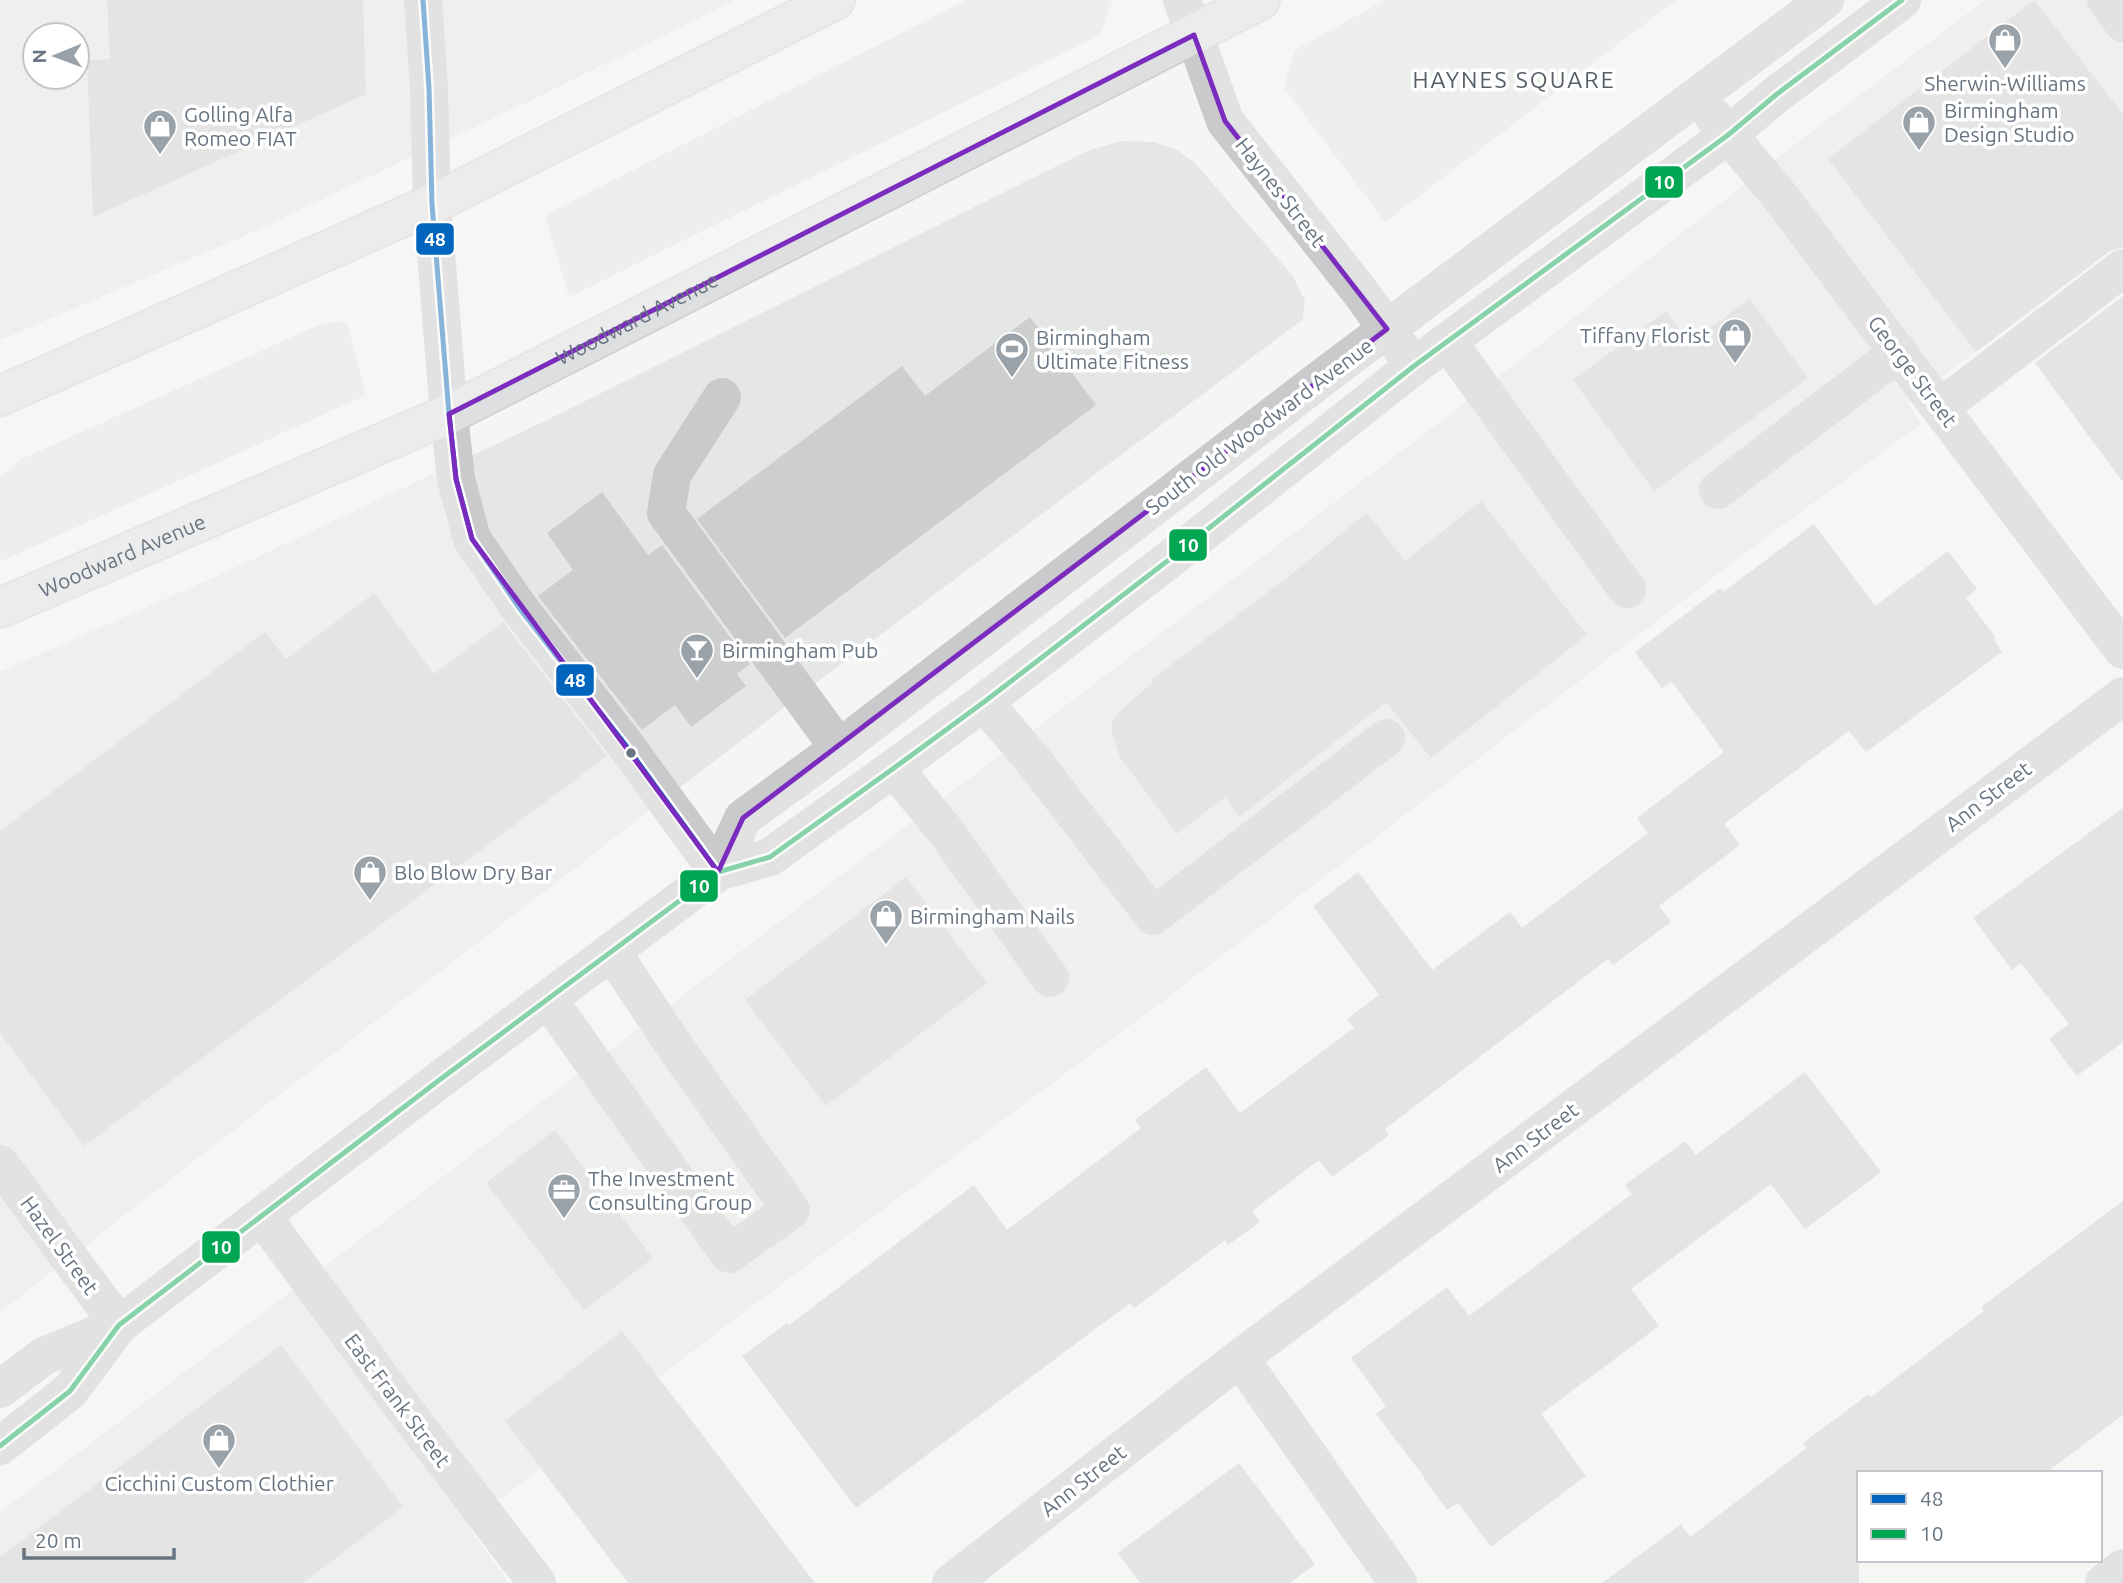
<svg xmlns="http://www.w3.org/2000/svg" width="2123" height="1583" font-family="Ubuntu,sans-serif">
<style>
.built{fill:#e5e7e7;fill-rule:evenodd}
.green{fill:#e3e7e2}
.building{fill:#cdcece}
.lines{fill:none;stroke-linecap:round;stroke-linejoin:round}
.major-casing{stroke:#d2d3d4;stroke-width:42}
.minor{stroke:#cacacc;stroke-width:38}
.major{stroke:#dedfe0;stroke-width:38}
.bus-1-casing{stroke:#fff;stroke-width:10}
.bus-2-casing{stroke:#fff;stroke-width:10}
.bus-1{stroke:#0065bd;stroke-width:5}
.bus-2{stroke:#00a651;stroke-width:5}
.marked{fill:none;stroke:#7b2cbf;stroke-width:5;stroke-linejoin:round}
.bus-dot{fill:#687481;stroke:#fff;stroke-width:2.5}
.labels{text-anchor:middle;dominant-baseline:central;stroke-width:7;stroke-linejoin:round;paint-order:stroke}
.poi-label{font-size:21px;fill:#687481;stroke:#fff;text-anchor:start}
.street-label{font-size:21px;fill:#687481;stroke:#fff}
.neighbourhood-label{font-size:23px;letter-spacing:2px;fill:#555e67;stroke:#fff}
.line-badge{stroke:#fff;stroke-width:2.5}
.badge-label{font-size:19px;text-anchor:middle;font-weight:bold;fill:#fff}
</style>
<rect width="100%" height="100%" fill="#f5f5f4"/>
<path class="built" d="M0,0H735L542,95L244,236L0,340ZM35,35H77V77H35Z
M1985,0H2123V238L1908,403L1921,424L1749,550L1167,998L727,1325L467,1525L509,1583H0V1512L1447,417L1810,133Z
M1121,141L1154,142L1177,150L1194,162L1293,276L1305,301L1303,319L815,684L270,1102L0,1312V672L226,572L551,418L1087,151Z"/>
<path class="green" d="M966,0H1113L1100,35L569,297L545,215Z
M1385,0H1676L1385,222L1284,88L1295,50Z
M347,322L366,395L0,562V476L24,458L323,323Z"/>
<path class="building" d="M107,0H363L366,94L93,217L87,60L110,59Z
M2034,0L2123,114V247L2110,251L1976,352L1828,159Z
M2123,296V482L2035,363Z
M1750,299L1808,378L1654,491L1573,380L1666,311L1689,343Z
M1030,317L1096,405L785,638L697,519L902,366L925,396Z
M602,492L648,555L662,545L750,664L737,674L746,686L691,727L675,705L642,730L538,596L573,570L547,533Z
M1481,501L1587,635L1431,758L1386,702L1239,817L1225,797L1177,834L1120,757L1112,732V722L1120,711L1153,682L1152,679L1288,577L1367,513L1405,561Z
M1814,524L1875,606L1948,551L1977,589L1966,598L1996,638L1994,640L2002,652L1866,752L1849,731L1724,824L1740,845L1659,906L1671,922L1613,965L1608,959L1385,1129L1389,1135L1332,1177L1319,1160L1252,1211L1260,1222L1228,1245L1225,1240L1134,1308L1130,1303L856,1508L742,1356L787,1323L789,1325L974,1185L1007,1230L1141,1128L1135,1120L1206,1067L1240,1113L1354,1028L1347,1019L1379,995L1313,906L1358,872L1432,970L1510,912L1522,928L1648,833L1637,818L1724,752L1671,681L1662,688L1635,652L1720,588L1723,592Z
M374,593L434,674L503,622L607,756L84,1146L0,1033V831L265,632L286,659Z
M2123,808V1042L2077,1076L2049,1039L2069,1024L2021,963L2012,970L1973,918Z
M906,877L987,983L826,1106L745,1000Z
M1805,1072L1881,1172L1805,1229L1771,1184L1631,1289L1659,1326L1541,1414L1586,1476L1491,1547L1458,1503L1447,1510L1424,1479L1425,1478L1376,1414L1386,1406L1351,1358L1447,1287L1469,1316L1632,1194L1625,1185L1685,1141L1696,1155Z
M555,1130L653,1258L584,1310L486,1183Z
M2123,1201V1415L2046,1473H1859V1583H1602L1681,1524L1690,1537L1807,1448L1803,1443L1869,1394L1871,1397L1984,1311L1981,1307Z
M622,1331L685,1412L815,1583H628L505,1421Z
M281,1345L403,1507L303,1583H0V1557Z
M1239,1463L1315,1564L1290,1583H1140L1118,1553Z"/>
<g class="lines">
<g class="major-casing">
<g id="major">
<path d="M0,396L432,204L835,0"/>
<path id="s1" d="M0,608L449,414L1260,0"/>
</g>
</g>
<path class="minor" d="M423,0L429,88L432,204L449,414L456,479L472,539L520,609L624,743L718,872
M1182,0L1225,121L1361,293L1402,350
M2106,0L2123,23
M1713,116L1778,194L2123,650
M1448,342L1627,589
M722,397L672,475L666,513L839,748
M1941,407L2123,268
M1718,490L1899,352
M984,702L1036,764L1153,916L1386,738
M894,768L947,833L1050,978
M718,872L743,818L839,748L1335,368L1825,0
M548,999L729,1254L791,1210L671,1041L612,952
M0,1164L119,1325
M262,1216L402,1406L537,1583
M1240,1358L1398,1583
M0,1389L44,1356L119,1325
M0,1446L70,1391L119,1325L438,1081L718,872L770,857L894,768L984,702L1166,562L1414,366L1728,135L1777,94L1902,0
M951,1583L1240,1358L2123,696
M2104,1583L2123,1568"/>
<use href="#major" class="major"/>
<g class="bus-1-casing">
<path id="bus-1" d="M423,0L429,88L432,204L449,414L456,479L472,539L520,609L624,743L718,872"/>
</g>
<g class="bus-2-casing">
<path id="bus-2" d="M0,1446L70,1391L119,1325L438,1081L718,872L770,857L894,768L984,702L1166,562L1414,366L1728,135L1777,94L1902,0"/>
</g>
<use href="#bus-1" class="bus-1"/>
<use href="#bus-2" class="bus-2"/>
</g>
<path d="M0 0H2123V1583H0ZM1194,35L1225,121L1387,329L743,818L718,872L472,539L456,479L449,414Z" fill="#f5f5f4" fill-opacity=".55" fill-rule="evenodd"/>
<path class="marked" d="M1194,35L1225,121L1387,329L743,818L718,872L472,539L456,479L449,414Z"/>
<defs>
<g id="shop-pin" transform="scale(1.75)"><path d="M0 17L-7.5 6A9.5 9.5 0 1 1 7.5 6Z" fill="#99a1a9" stroke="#fff"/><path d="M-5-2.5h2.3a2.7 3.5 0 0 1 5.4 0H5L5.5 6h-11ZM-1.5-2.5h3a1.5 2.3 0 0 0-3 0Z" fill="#fff"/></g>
<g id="stadium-pin" transform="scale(1.75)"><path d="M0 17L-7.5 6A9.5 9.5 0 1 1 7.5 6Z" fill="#99a1a9" stroke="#fff"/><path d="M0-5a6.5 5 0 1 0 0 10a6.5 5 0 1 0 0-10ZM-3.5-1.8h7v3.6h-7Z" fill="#fff"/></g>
<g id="bar-pin" transform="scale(1.75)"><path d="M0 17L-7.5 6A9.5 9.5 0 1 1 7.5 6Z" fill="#99a1a9" stroke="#fff"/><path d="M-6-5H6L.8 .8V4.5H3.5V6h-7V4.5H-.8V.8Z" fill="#fff"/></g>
<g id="office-pin" transform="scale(1.75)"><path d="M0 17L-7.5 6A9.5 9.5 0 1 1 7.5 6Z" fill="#99a1a9" stroke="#fff"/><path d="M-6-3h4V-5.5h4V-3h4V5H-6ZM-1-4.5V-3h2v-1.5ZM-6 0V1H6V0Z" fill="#fff"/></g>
</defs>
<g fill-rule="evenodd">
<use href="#shop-pin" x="2005" y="40"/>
<use href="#shop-pin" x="1919" y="122"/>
<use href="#shop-pin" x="160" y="126"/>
<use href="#shop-pin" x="1735" y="335"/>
<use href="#stadium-pin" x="1012" y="349"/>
<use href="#bar-pin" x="697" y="650"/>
<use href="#shop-pin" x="370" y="872"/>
<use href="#shop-pin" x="886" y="916"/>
<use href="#office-pin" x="564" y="1190"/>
<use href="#shop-pin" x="219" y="1440"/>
</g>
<circle class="bus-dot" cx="631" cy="753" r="6"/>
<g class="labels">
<g class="poi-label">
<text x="2005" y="83" text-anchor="middle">Sherwin-Williams</text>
<text x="1944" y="110">Birmingham<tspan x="1944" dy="24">Design Studio</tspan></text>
<text x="184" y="114">Golling Alfa<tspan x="184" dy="24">Romeo FIAT</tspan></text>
<text x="1710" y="335" text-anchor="end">Tiffany Florist</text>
<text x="1036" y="337">Birmingham<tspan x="1036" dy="24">Ultimate Fitness</tspan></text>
<text x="722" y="650">Birmingham Pub</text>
<text x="394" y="872">Blo Blow Dry Bar</text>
<text x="910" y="916">Birmingham Nails</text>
<text x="588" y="1178">The Investment<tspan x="588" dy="24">Consulting Group</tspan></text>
<text x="219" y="1483" text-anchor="middle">Cicchini Custom Clothier</text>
</g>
<g class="street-label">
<text transform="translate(1281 192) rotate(52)">Haynes Street</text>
<text stroke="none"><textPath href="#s1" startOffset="700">Woodward Avenue</textPath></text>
<text transform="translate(1913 371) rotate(53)">George Street</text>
<text transform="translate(1259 426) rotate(-37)">South Old Woodward Avenue</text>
<text stroke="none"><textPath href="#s1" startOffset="133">Woodward Avenue</textPath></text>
<text transform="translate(1988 796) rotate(-37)">Ann Street</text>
<text transform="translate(1535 1137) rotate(-37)">Ann Street</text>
<text transform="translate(60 1245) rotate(54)">Hazel Street</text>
<text transform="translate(398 1400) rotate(53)">East Frank Street</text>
<text transform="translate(1083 1480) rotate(-38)">Ann Street</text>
</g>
<g class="neighbourhood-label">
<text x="1514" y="79">HAYNES SQUARE</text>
</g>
</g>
<g class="line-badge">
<rect x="1644" y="165" width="40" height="34" rx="7" fill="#00a651"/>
<rect x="415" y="222" width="40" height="34" rx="7" fill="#0065bd"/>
<rect x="1168" y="528" width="40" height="34" rx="7" fill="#00a651"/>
<rect x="555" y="663" width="40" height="34" rx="7" fill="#0065bd"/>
<rect x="679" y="869" width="40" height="34" rx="7" fill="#00a651"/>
<rect x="201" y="1230" width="40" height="34" rx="7" fill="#00a651"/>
</g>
<g class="badge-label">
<text x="1664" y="189">10</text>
<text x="435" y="246">48</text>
<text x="1188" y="552">10</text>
<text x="575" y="687">48</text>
<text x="699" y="893">10</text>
<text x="221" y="1254">10</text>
</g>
<rect x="1857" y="1471" width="245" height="91" fill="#ffffff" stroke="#c3c7cd" stroke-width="2"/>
<rect x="1871" y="1494" width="35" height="10" fill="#0065bd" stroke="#c3c7cd" stroke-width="2"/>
<text x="1920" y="1506" font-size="21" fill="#687481">48</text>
<rect x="1871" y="1529" width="35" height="10" fill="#00a651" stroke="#c3c7cd" stroke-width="2"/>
<text x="1920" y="1541" font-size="21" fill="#687481">10</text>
<g transform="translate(56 56) rotate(269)"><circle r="33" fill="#ffffff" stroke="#c3c7cd" stroke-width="2"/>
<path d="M0-5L12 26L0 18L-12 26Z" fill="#99a1a9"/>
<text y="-10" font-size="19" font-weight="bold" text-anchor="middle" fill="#687481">N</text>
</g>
<path d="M24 1548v10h150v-10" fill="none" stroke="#687481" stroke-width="3.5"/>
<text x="35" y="1548" font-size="21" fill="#687481" stroke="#ffffff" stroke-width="5" paint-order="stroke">20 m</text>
</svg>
